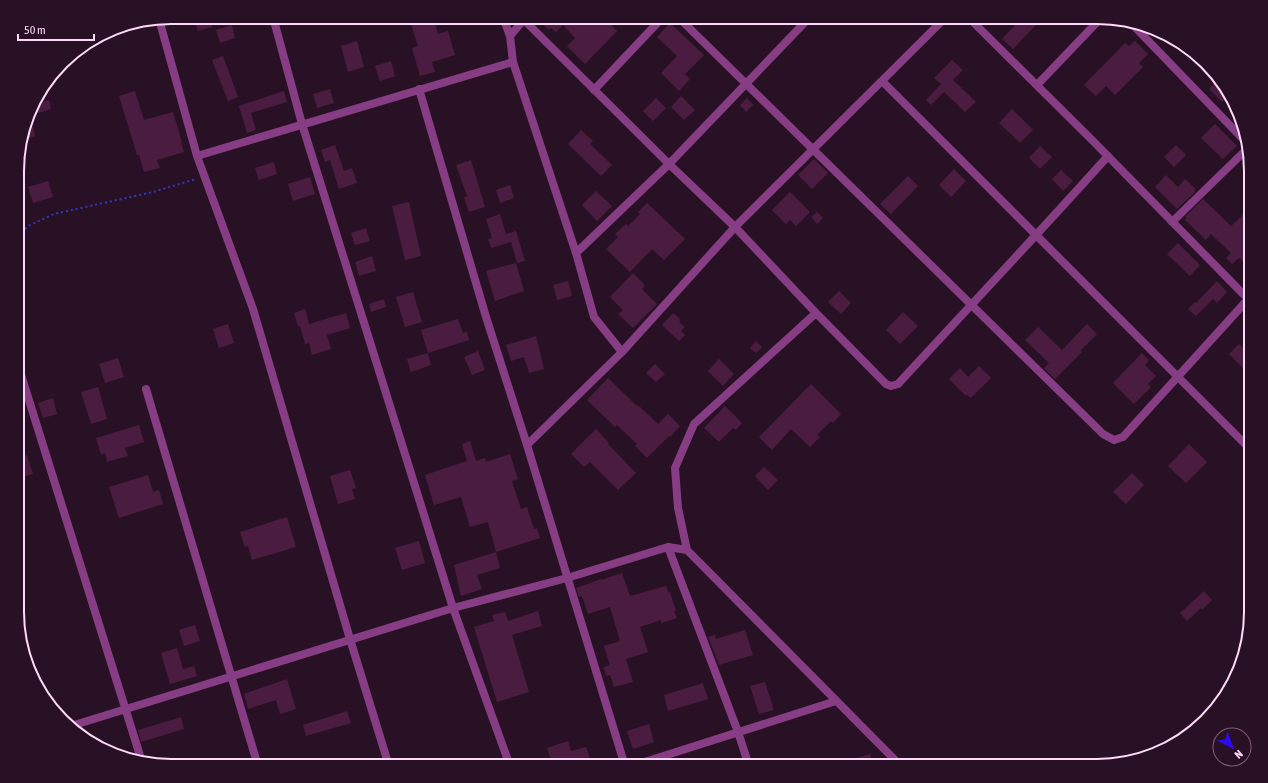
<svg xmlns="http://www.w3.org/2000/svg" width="1268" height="783" font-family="'Asap Condensed',sans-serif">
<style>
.building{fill:#4a1d40}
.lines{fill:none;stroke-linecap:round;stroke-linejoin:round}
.path{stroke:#3338b9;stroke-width:2;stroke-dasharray:2 3;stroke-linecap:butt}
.minor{stroke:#873d83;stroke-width:8}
.rim{fill:none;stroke:#fedaf9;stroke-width:2}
</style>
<rect width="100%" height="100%" fill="#291125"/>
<path class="building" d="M194,17H208L212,27L198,31Z
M433,17L438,34L448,31L455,55L432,62L435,72L420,76L412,48L418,46L411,24Z
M545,17H604L617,31L585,64L567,46L575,38L563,25L556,32L551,28L549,30L540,22Z
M1014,17H1028L1036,25L1013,49L1002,39L1019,21Z
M670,23L704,55L685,74L690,79L679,91L661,73L677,56L657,37Z
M232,25L235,38L220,43L216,30Z
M357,41L364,67L348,72L341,46Z
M1135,41L1148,54L1139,63L1143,67L1115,95L1106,86L1096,96L1084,85L1125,43L1129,46Z
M223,56L238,97L228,101L212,60Z
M952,60L963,70L953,80L976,102L965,112L944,92L931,105L926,100L941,84L934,78Z
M391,61L395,76L380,81L375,66Z
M1217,80L1230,94L1222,102L1209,89Z
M330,89L334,103L317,108L313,94Z
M135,91L144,120L173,112L182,142H181L184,152L157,160L160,168L144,172L139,155H137L119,96Z
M284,91L287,102L251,113L256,130L247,133L239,106Z
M681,96L695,110L684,120L671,107Z
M656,98L666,108L653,121L643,111Z
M747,98L753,105L746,112L740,105Z
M49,100L51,109L29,116L32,105Z
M1012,109L1033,130L1020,143L999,123Z
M1215,124L1237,146L1223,159L1201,138Z
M33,127L35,136L21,141L25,130Z
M581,130L593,141L590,144L612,165L601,176L568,144Z
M335,145L344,171L352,168L357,183L339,189L330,160L325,162L321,150Z
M1176,145L1186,155L1174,167L1164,157Z
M1040,146L1052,157L1040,169L1029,158Z
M814,159L828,173L812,189L798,175Z
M471,160L485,207L469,212L464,197L467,196L456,165Z
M274,162L277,174L259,180L255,168Z
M954,169L966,181L951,197L939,185Z
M1061,170L1073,181L1063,191L1052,179Z
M1166,175L1178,187L1185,179L1196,189L1194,190L1195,192L1177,209L1155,187Z
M908,176L918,186L891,214L880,204Z
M310,177L315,194L293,201L288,184Z
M48,181L53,197L33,203L28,187Z
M510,185L514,198L500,203L496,190Z
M596,191L612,206L597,221L582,205Z
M790,192L810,212L796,226L790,220L786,224L772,210Z
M1203,199L1231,226L1251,207V269L1239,258L1232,264L1226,258L1231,253L1211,234L1206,240L1185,220L1187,218L1185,217Z
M409,202L421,256L405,260L392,206Z
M647,203L685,239L664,260L652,249L630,272L606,249L618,237L615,234L626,224L628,226L640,214L638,212Z
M817,212L823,218L817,224L811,217Z
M500,214L506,234L516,231L525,261L517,263L511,242L491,248L488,239L492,238L486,219Z
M366,228L370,241L355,245L351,233Z
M1178,243L1200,265L1190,276L1167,254Z
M372,256L376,271L359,276L355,262Z
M516,263L524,291L495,301L486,271Z
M633,273L645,285L642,289L657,304L633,328L618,314L623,310L610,297Z
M568,281L572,296L557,300L553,285Z
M1217,281L1227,292L1217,303L1213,299L1196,316L1188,309L1195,302L1196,303Z
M839,291L851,303L841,314L828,302Z
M413,292L422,322L405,327L396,297Z
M384,299L386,307L371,312L369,304Z
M305,309L309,324L346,313L350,328L327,335L331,349L312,355L309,343L305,344L300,326H298L294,313Z
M903,312L918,326L900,344L886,330Z
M673,313L681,320L679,322L685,327L681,331L685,335L679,341L662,325Z
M458,319L463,333L467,332L469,340L428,353L421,330Z
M228,324L234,343L219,348L213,329Z
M1087,324L1097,334L1080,351L1082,352L1055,379L1044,368L1049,363L1025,340L1038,327L1062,350Z
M536,336L544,369L529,373L524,357L511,361L506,345Z
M756,341L762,347L756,353L750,348Z
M1239,344L1251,355V363L1244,369L1229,354Z
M478,351L485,370L472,375L464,357Z
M428,353L431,365L411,372L407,359Z
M1142,353L1149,360L1145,365L1156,376L1148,384L1151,387L1134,404L1113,383Z
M118,358L124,377L105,383L99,364Z
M719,359L734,374L723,386L708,371Z
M655,364L665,374L656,382L646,373Z
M979,366L991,378L971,398L967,395L966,396L949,379L960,368L968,377Z
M608,378L636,405L639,406L658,424L668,414L680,426L670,437L669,436L647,458L635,446L637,444L617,425L615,427L587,400Z
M811,384L841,414L833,423L831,421L817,435L820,437L810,447L791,429L772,450L759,437Z
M98,387L107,419L91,424L81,392Z
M53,398L57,414L43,418L38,403Z
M725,406L742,423L736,430L733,428L719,442L704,428Z
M139,425L144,442L125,448L128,456L107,462L105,453L101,455L96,438Z
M596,429L609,443L608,444L636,473L618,490L590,462L584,467L571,454Z
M470,441L476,461L485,458L486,462L510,454L518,479L512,481L521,509L527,507L534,529L537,528L540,538L496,552L488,522L470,527L461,497L434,505L425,475L467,461L462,444Z
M1189,444L1207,462L1186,483L1168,466Z
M27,455L33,474L18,478V458Z
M764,467L778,480L768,490L755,476Z
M350,470L356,488L352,489L355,499L338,504L330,476Z
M1132,473L1144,485L1126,504L1113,492Z
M148,475L153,492L159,490L163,504L119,518L109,487Z
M287,517L296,547L252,560L248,546L245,547L240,532Z
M419,541L425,563L402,570L395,548Z
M496,552L500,568L477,575L482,589L461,596L454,565Z
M622,573L630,596L666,586L669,593L670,592L676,611H674L677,618L661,623V620L640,627L648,652L626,659L633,682L614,687L610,675L606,676L604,667L610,665L604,646L620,641L610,607L588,614L582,596L579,597L576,588L601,579V580Z
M1204,591L1212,600L1202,610L1201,608L1187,621L1180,613Z
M538,611L542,626L512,635L529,692L497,702L474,627L494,621L492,615L505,612L508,621Z
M195,625L200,641L184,646L179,630Z
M745,630L753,655L719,665L708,637L715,635L716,639Z
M177,648L183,669L194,666L197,676L170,684L161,653Z
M287,679L296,709L280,714L276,700L248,709L244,694Z
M765,682L774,710L759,714L750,686Z
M703,683L708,699L668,711L664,695Z
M347,711L351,723L306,736L303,725Z
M181,717L184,729L141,742L138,730Z
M649,724L654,742L633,749L627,731Z
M568,741L571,751L586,747L591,762L579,766H553L547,748Z
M870,754L873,766H837V764Z"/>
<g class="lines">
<path class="path" d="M18,236L28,226L54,214L153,192L196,179"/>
<path class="minor" d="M273,17L302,124L453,608L510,766
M503,17L510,36L513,62L576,253L594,317L622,352
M678,17L1103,434L1114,440L1123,437L1251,296
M968,17L1094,142L1251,302
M159,19L197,156L253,309L350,639L389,766
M524,20L669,164L735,227L816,313L886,384L891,386L898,384C968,308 1039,233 1108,156
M1130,22L1245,141
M510,36L526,17
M882,81L1251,450
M1037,85L1101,18
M419,89L486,317L527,445L625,766
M594,90L663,17
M197,156L513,62
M1172,222L1247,149
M576,253L669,164L810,17
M18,365L142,762
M146,389L258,766
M527,445L622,352L735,227L946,17
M668,547L738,732L749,766
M687,550L678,508L675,468L694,424L816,313
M71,726L453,608L567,578L668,547L687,550L901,766
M632,766L836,701"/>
</g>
<path d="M0 0H1268V783H0ZM171 24H1097A147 147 0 0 1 1244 171V612A147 147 0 0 1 1097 759H171A147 147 0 0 1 24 612V171A147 147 0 0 1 171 24Z" fill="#291125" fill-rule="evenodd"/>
<path class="rim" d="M171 24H1097A147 147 0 0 1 1244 171V612A147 147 0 0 1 1097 759H171A147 147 0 0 1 24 612V171A147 147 0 0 1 171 24Z"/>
<g transform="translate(1232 747) rotate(138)"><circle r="19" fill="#291125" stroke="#7e617a"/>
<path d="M0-3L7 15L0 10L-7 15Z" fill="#290bfa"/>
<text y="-6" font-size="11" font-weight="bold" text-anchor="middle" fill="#fedaf9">N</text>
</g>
<path d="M18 34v6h76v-6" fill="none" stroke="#fedaf9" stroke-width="2"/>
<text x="24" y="34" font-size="12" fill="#fedaf9" stroke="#291125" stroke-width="3" paint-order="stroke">50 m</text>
</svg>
